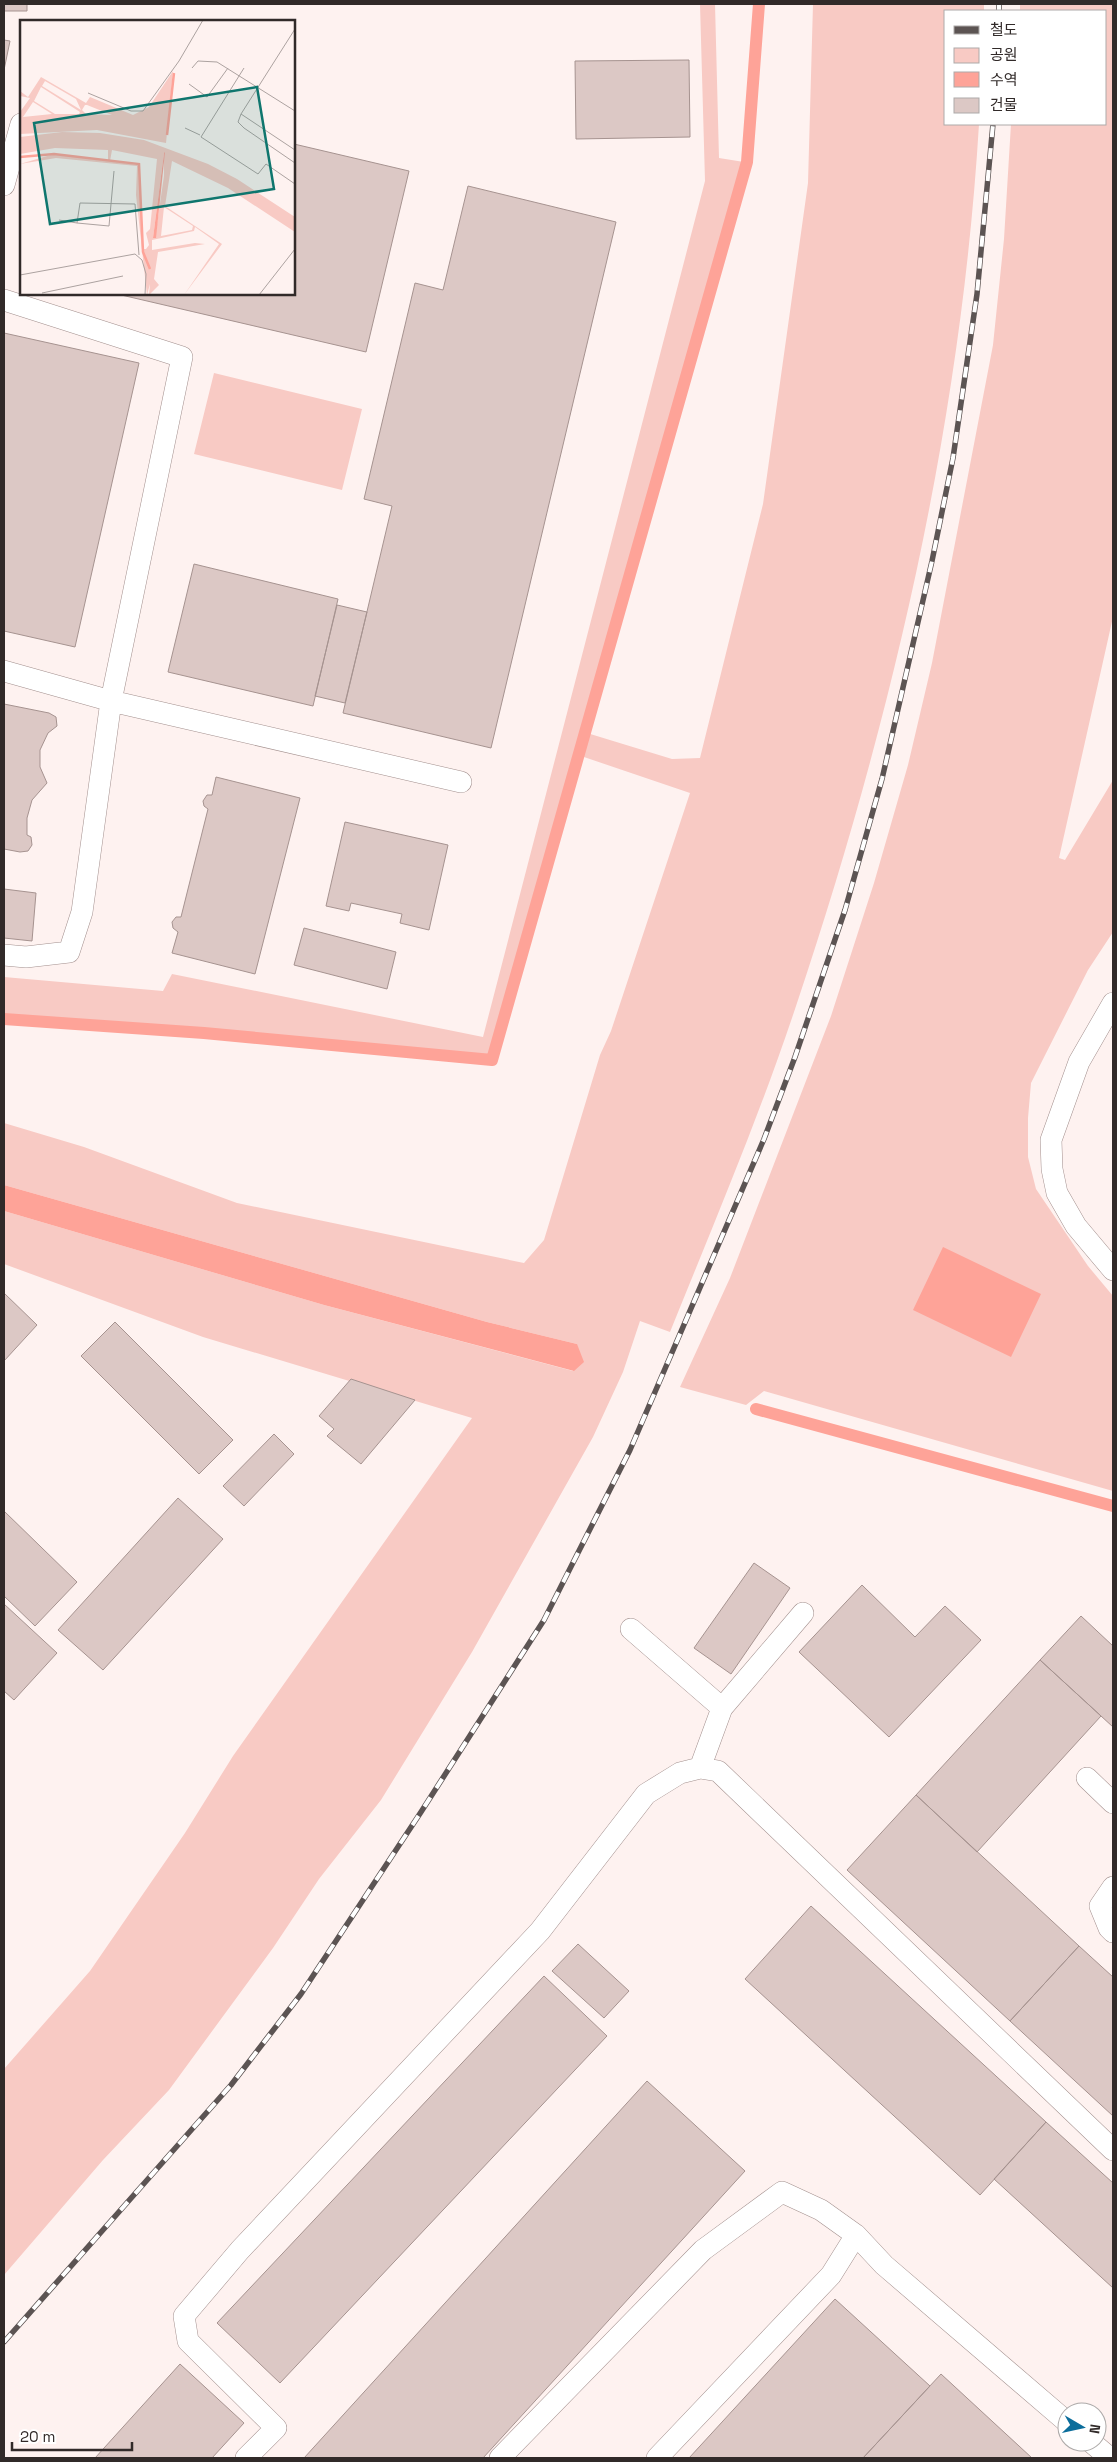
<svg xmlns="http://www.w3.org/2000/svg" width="1117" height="2462" font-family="'Space Grotesk','Noto Sans KR',sans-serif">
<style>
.green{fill:#f8cac4}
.water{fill:#fea398}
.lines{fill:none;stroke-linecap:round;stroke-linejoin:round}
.stream{stroke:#fea398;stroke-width:12}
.building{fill:#dcc8c5;stroke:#a69390}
.service-casing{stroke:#a3908e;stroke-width:22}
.service{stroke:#fff;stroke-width:21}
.rail-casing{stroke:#5c5453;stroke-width:5.5}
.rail{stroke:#fff;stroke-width:4;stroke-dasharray:11;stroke-linecap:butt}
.inset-river{fill:none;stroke:#fea398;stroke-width:2.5}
.inset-road{fill:none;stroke:#aca2a0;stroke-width:1}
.view{fill:#0f766e;fill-opacity:0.15;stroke:#0f766e;stroke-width:2.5}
.inset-edge{fill:none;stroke:#312a29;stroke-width:2.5}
</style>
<rect width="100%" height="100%" fill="#fef2f0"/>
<path class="green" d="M700,4H715L719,158L744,162L490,1057L204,1030L4,1015V977L163,991L172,974L483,1037L705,181Z
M813,4H984V11H946V124H979C961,423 892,719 797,1003C760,1115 714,1223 670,1332L640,1321L623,1372L593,1437L472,1652L381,1800L319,1879L273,1948L169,2090L103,2160L4,2275V2069L90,1971L185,1833L233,1756L472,1418L203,1337L4,1264V1211L324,1305L573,1371L577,1344L487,1322L4,1185V1123L84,1147L237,1203L524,1263L544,1240L600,1055L611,1031L690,793L581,756L587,733L672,759L700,758L763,504L808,183Z
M1020,4H1113V617L1059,858L1065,860L1113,780V932L1088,970L1031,1083L1028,1118V1157L1036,1189L1088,1266L1113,1296V1491L764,1391L746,1405L680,1387L730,1278L831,1016L874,883L908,765L932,663L993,345L1004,239L1011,124H1106V11H1020Z
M214,373L362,409L342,490L194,454Z"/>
<path class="water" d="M4,1185L487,1322L577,1344L584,1362L574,1371L324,1305L4,1211Z
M943,1247L1041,1294L1011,1357L913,1310Z"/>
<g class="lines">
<path class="stream" d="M4,1019L204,1033L492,1060L747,162L759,4
M756,1409L1113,1506"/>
</g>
<path class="building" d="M4,4H27V11H4Z
M4,40L10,41L4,70Z
M689,60L690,137L576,139L575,61Z
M294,144L409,171L366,352L117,294H294Z
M468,186L616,222L491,748L343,713L392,506L364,499L415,283L443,290Z
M4,333L139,363L75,647L4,631Z
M194,564L338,599L313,706L168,672Z
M337,605L367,612L345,703L315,696Z
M4,704L49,713L56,717L57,726L48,733L40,750V767L47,783L32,800L27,818V835L31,837L32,845L28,851L20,852L4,849Z
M216,777L300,798L255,974L172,953L178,932L173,928L172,922L176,917H181L208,809L204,806L203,801L207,795H212Z
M345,822L448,845L429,930L400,923L402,914L351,903L349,911L326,906Z
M4,889L36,893L32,941L4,938Z
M304,928L396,952L387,989L294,965Z
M4,1293L37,1325L4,1361Z
M115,1322L233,1440L199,1474L81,1356Z
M351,1379L415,1400L361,1464L327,1436L334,1429L319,1416Z
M274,1434L294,1454L244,1506L223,1486Z
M178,1498L223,1539L103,1670L58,1630Z
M4,1511L77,1582L35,1626L4,1596Z
M754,1563L790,1588L731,1674L694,1648Z
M862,1585L915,1637L945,1606L981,1640L889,1737L799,1652Z
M4,1604L57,1653L14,1700L4,1691Z
M1081,1616L1113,1646V1727L1040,1660Z
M1040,1660L1101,1716L977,1852L916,1795Z
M916,1795L1079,1946L1010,2021L847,1870Z
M811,1906L1046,2122L980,2195L745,1979Z
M578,1944L629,1991L604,2018L552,1971Z
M1079,1946L1113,1977V2116L1010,2021Z
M544,1976L607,2036L280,2383L217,2323Z
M647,2081L745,2171L483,2458H304Z
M1046,2122L1113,2183V2288L994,2179Z
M835,2299L930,2386L863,2458H689Z
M180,2364L244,2423L212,2458H95Z
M941,2374L1032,2458H863Z"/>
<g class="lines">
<g class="service-casing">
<path id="service" d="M4,185L21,124
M4,300L182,357L111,701L82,912L69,952L26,957L4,955
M4,671L111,701L461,782
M1113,1003L1079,1062L1051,1140L1052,1169L1057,1193L1076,1226L1113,1270
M631,1629L722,1708
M700,1768L722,1708L803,1613
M1087,1778L1113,1803
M1113,1887L1100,1906L1109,1928L1113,1932
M1091,2442L1110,2458
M246,2458L276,2428L188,2341L184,2316L240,2250L540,1931L646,1794L680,1773L700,1768L718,1771L1113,2150
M500,2458L703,2250L782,2192L821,2210L856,2235
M657,2458L831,2275L856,2235L884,2265L1067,2422"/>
</g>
<use href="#service" class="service"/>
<g class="rail-casing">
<path id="rail" d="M999,11V4
M4,2342L231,2085L301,1994L421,1812L544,1620L630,1450L764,1139L795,1057L845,910L882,779L932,561L953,458L977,294L993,124"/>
</g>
<use href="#rail" class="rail"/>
</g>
<g transform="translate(20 20)">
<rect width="275" height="275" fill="#fef2f0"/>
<path d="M153,51L146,123L77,110L0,114V92L10,78L0,76V71L8,77L21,57L66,83L70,77L113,95L129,87ZM25,61L56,79L61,90L22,66ZM21,67L60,92L59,94H35L14,81ZM13,82L32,94L3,97ZM65,85H67L92,95L66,94L62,90ZM42,112L80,113L124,120L188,144L217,159L275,197V212L208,168L152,141L145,186L202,224L164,275L199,224L175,207L174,211L132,220V230L175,223L185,224L138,232L134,259L139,265L129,275L130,264L127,275L116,175L117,146L36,138L0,144L34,134L88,141V130L35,128L0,134V117ZM92,130L137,139L130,209L126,213L129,225L126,229H123L119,145L90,141ZM144,133V156L135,218H133ZM144,187L173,206L172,210L141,216Z" fill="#f8cac4" fill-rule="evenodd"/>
<path d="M145,132L136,218H133L144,133Z" fill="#fea398"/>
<path class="inset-river" d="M147,115L154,53M0,137L34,134L119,144L123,232L130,249"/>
<path class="inset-road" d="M275,9L221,94L275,130M172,48L178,41L197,42L275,91M224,48L181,117L238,154L246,144L275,164M169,64L187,77L208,48M68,73L111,91H123L159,41L183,0M221,94L218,102L224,108L275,143M165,108L180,115M39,200L57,203L60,183L115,184L119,235M57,203L89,206L94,151M0,255L115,234L122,240L126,254L125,275M22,273L103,256M239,275L275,229"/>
<path class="view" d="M237,67L254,169L30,204L14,103Z"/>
<rect width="275" height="275" class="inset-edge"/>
</g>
<rect width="1117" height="2462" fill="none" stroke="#312a29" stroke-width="10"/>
<rect x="944" y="10" width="162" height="115" fill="#ffffff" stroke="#adaaa9"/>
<rect x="954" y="26" width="25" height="8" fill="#5c5453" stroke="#adaaa9"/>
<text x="990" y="35" font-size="15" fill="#312a29">철도</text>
<rect x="954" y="48" width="25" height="15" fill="#f8cac4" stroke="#adaaa9"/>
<text x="990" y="60" font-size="15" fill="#312a29">공원</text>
<rect x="954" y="72" width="25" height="15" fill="#fea398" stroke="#adaaa9"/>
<text x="990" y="85" font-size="15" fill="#312a29">수역</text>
<rect x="954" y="98" width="25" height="15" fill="#dcc8c5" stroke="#adaaa9"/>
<text x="990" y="110" font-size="15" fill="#312a29">건물</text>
<g transform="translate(1082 2427) rotate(99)"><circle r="24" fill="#ffffff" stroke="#adaaa9"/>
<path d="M0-4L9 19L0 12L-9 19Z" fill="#0b6d9b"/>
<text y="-8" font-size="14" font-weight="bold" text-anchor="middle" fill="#312a29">N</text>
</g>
<path d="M12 2442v8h120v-8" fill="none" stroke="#312a29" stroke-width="2.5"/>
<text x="20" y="2442" font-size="15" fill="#312a29" stroke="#ffffff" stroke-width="4" paint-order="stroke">20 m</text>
</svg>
